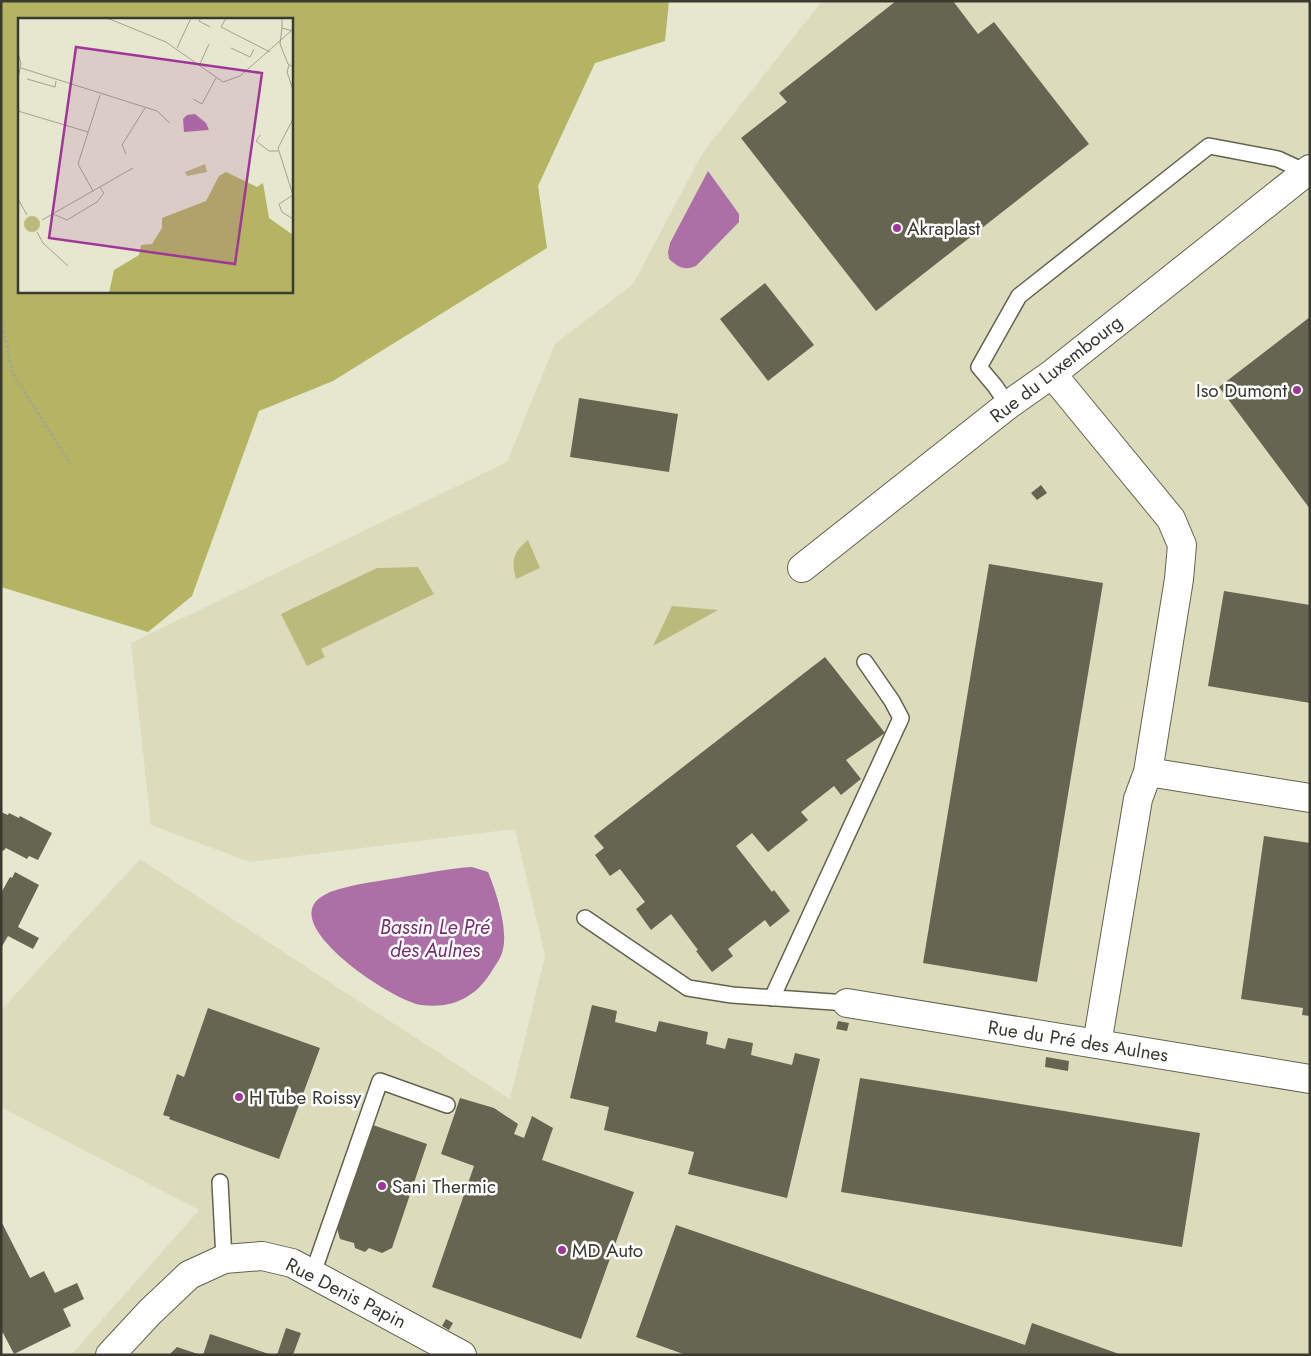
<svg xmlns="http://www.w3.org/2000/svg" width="1311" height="1356" font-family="Jost,sans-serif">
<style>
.built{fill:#dcdcbd}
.green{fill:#b9ba7b}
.forest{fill:#b4b462;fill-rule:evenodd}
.water{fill:#ac70a6}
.building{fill:#656551}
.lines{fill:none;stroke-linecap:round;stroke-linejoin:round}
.service-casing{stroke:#62634f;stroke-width:18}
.minor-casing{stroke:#62634f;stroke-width:30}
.path{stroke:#a5a693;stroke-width:3;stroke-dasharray:2.5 2.5;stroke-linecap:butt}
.service{stroke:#fff;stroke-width:15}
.minor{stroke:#fff;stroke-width:28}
.poi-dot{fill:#a03698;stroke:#fff;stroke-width:2}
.labels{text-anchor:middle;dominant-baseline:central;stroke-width:5;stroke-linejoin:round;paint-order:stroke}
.poi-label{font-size:19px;fill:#3a3a31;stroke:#fff;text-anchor:start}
.street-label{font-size:19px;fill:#3a3a31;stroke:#fff}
.water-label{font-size:20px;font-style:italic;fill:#752c70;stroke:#fff}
.inset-road{fill:none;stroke:#a1a290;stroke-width:1}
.view{fill:#a03698;fill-opacity:0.15;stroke:#a03698;stroke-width:2.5}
.inset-edge{fill:none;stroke:#3a3a31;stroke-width:2.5}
</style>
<rect width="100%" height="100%" fill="#e6e7cf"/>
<path class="built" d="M822,1H1310V1355H71L199,1210L1,1107V1010L140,859L510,1099L545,956L515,829L250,862L151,825L131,643L507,462L555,344L633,284L702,154Z"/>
<path class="green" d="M528,540L540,568L516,579C511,561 513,552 528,540Z
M418,567L434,594L321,649L325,657L307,666L281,614L377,568Z
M672,606L718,610L653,646Z"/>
<path class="forest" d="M1,1H669L665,41L595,63L538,186L547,248L333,381L259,411L192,596L148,632L1,587ZM19,19H291V291H19Z"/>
<path class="water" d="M708,171L739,214V222L696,266C684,271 678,267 669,259L668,252L670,243Z
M472,867L488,872C496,891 508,928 503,949C502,956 497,963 493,969C477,997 453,1009 421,1005C394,1001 298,938 313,906C316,899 324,895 330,892C355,883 383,881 408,876C429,873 451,868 472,867Z"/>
<path class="building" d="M896,1H953L978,34L994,22L1089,144L876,311L741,138L787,102L779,93Z
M765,283L814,345L768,381L720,319Z
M1310,317V509L1219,387Z
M579,398L678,414L669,472L570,457Z
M1041,485L1047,493L1037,500L1031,493Z
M989,564L1103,583L1037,982L923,963Z
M1224,591L1310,605V703L1208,686Z
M825,657L885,733L846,760L861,779L841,795L834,786L801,812L808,820L768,852L752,833L736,846L772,892L774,890L790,911L770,927L765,920L728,949L733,956L712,972L696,951L698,950L671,914L651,930L636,909L645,902L620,869L610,876L595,855L604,848L594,836Z
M1,812L8,815L9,813L19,818L20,816L52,833L38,860L29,856L27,859L6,848L3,851L1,850Z
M1264,836L1310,843V1016L1302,1015L1303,1008L1241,999Z
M15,872L39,885L18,927L39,938L33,949L8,936L1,948V893L10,877L12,878Z
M592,1005L617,1011L615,1022L656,1032L659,1021L708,1032L706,1044L725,1049L728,1038L753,1043L751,1055L792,1065L795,1053L820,1059L787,1198L688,1174L694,1152L604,1130L609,1107L570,1098Z
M208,1008L320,1048L279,1159L169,1119L170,1117L163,1115L177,1074L184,1077Z
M838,1021L849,1023L847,1031L836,1029Z
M1046,1057L1069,1061L1068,1071L1045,1067Z
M860,1078L1200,1133L1182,1247L841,1192Z
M460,1098L494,1108L518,1124L514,1134L524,1138L532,1116L553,1128L542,1160L634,1192L581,1339L432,1287L474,1166L441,1154Z
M373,1125L427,1144L392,1248L382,1253L369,1248L365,1252L355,1248L354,1243L340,1239L337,1228Z
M1,1221L30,1278L44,1271L55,1293L77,1283L84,1299L63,1309L71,1326L14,1354L3,1333L1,1334Z
M676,1225L1025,1345L1032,1323L1122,1355H686L636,1337Z
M446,1319L453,1323L449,1330L442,1326Z
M286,1328L301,1333L293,1355H277Z
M210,1334L269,1354V1355H203Z
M177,1347L198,1354V1355H169Z"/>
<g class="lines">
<g class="service-casing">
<path id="service" d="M1008,405L995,386L979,367L1019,296L1209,146L1278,159L1306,172
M585,918L688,988L732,995L847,1003
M772,998L901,718L892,701L865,662
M220,1182L224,1259
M313,1273L380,1081L447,1105"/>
</g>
<g class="minor-casing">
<path id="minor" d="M1052,374L1171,519L1182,545L1179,579L1148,772L1138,799L1097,1044
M802,568L1008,405L1052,374L1310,169
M1148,772L1310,798
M847,1003L1310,1079
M110,1355L150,1312L189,1275L224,1259L262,1256L292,1263L462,1355"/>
</g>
<path class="path" d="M1,316L12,372L70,464"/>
<use href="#service" class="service"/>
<use href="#minor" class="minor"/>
</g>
<g class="poi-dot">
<circle cx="897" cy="228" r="5"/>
<circle cx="1297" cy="390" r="5"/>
<circle cx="239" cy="1097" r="5"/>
<circle cx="382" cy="1186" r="5"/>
<circle cx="562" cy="1250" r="5"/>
</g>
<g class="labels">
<g class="poi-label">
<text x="907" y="228">Akraplast</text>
<text x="1287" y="390" text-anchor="end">Iso Dumont</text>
<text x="249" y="1097">H Tube Roissy</text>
<text x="392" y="1186">Sani Thermic</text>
<text x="572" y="1250">MD Auto</text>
</g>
<g class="street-label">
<text transform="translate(1056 369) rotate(-38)">Rue du Luxembourg</text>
<text transform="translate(1078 1041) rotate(9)">Rue du Pré des Aulnes</text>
<text transform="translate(346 1293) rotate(27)">Rue Denis Papin</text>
</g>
<g class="water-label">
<text x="435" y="927">Bassin Le Pré<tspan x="435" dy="23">des Aulnes</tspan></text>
</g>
</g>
<g transform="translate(18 18)">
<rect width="275" height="275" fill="#e6e7cf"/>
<path d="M187,146L189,154L169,158L167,154ZM6 206a8 8 0 1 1 16 0a8 8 0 1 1-16 0Z" fill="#b9ba7b"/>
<path d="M208,154L239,169L245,165L251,200L275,217V275H91L96,252L121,237L123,227L134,226L144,210V200L188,183L201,158Z" fill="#b4b462"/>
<path d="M177,96L188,105L191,112L166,114L165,101L169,97Z" fill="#ac70a6"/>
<path class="inset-road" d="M89,0L148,24L205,64L222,58L273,13M183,0L181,3L192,9M208,0L203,9L252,34M264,0V10L275,13M264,10L262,26L270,46L275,49M159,30L173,0M213,30L232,39L236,31M0,35L3,46L0,60M271,47L269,54L275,72M181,48L191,26M3,50L139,93L152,105M9,61L37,69L38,63M175,81L184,86L198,60M0,93L70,114M275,101L260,130L275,177M242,117L238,123L251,133H260M108,136L104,127L127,90M75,173L60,146L82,77M275,177L261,186L264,194L275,201M0,181L9,197M35,196L49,202L79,184L86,175L82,169M24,202L115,150M19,214L25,225L50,248"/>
<path class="view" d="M58,29L244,55L217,246L31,220Z"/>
<rect width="275" height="275" class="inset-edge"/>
</g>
<rect width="1311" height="1356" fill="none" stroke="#3a3a31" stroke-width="5"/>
</svg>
